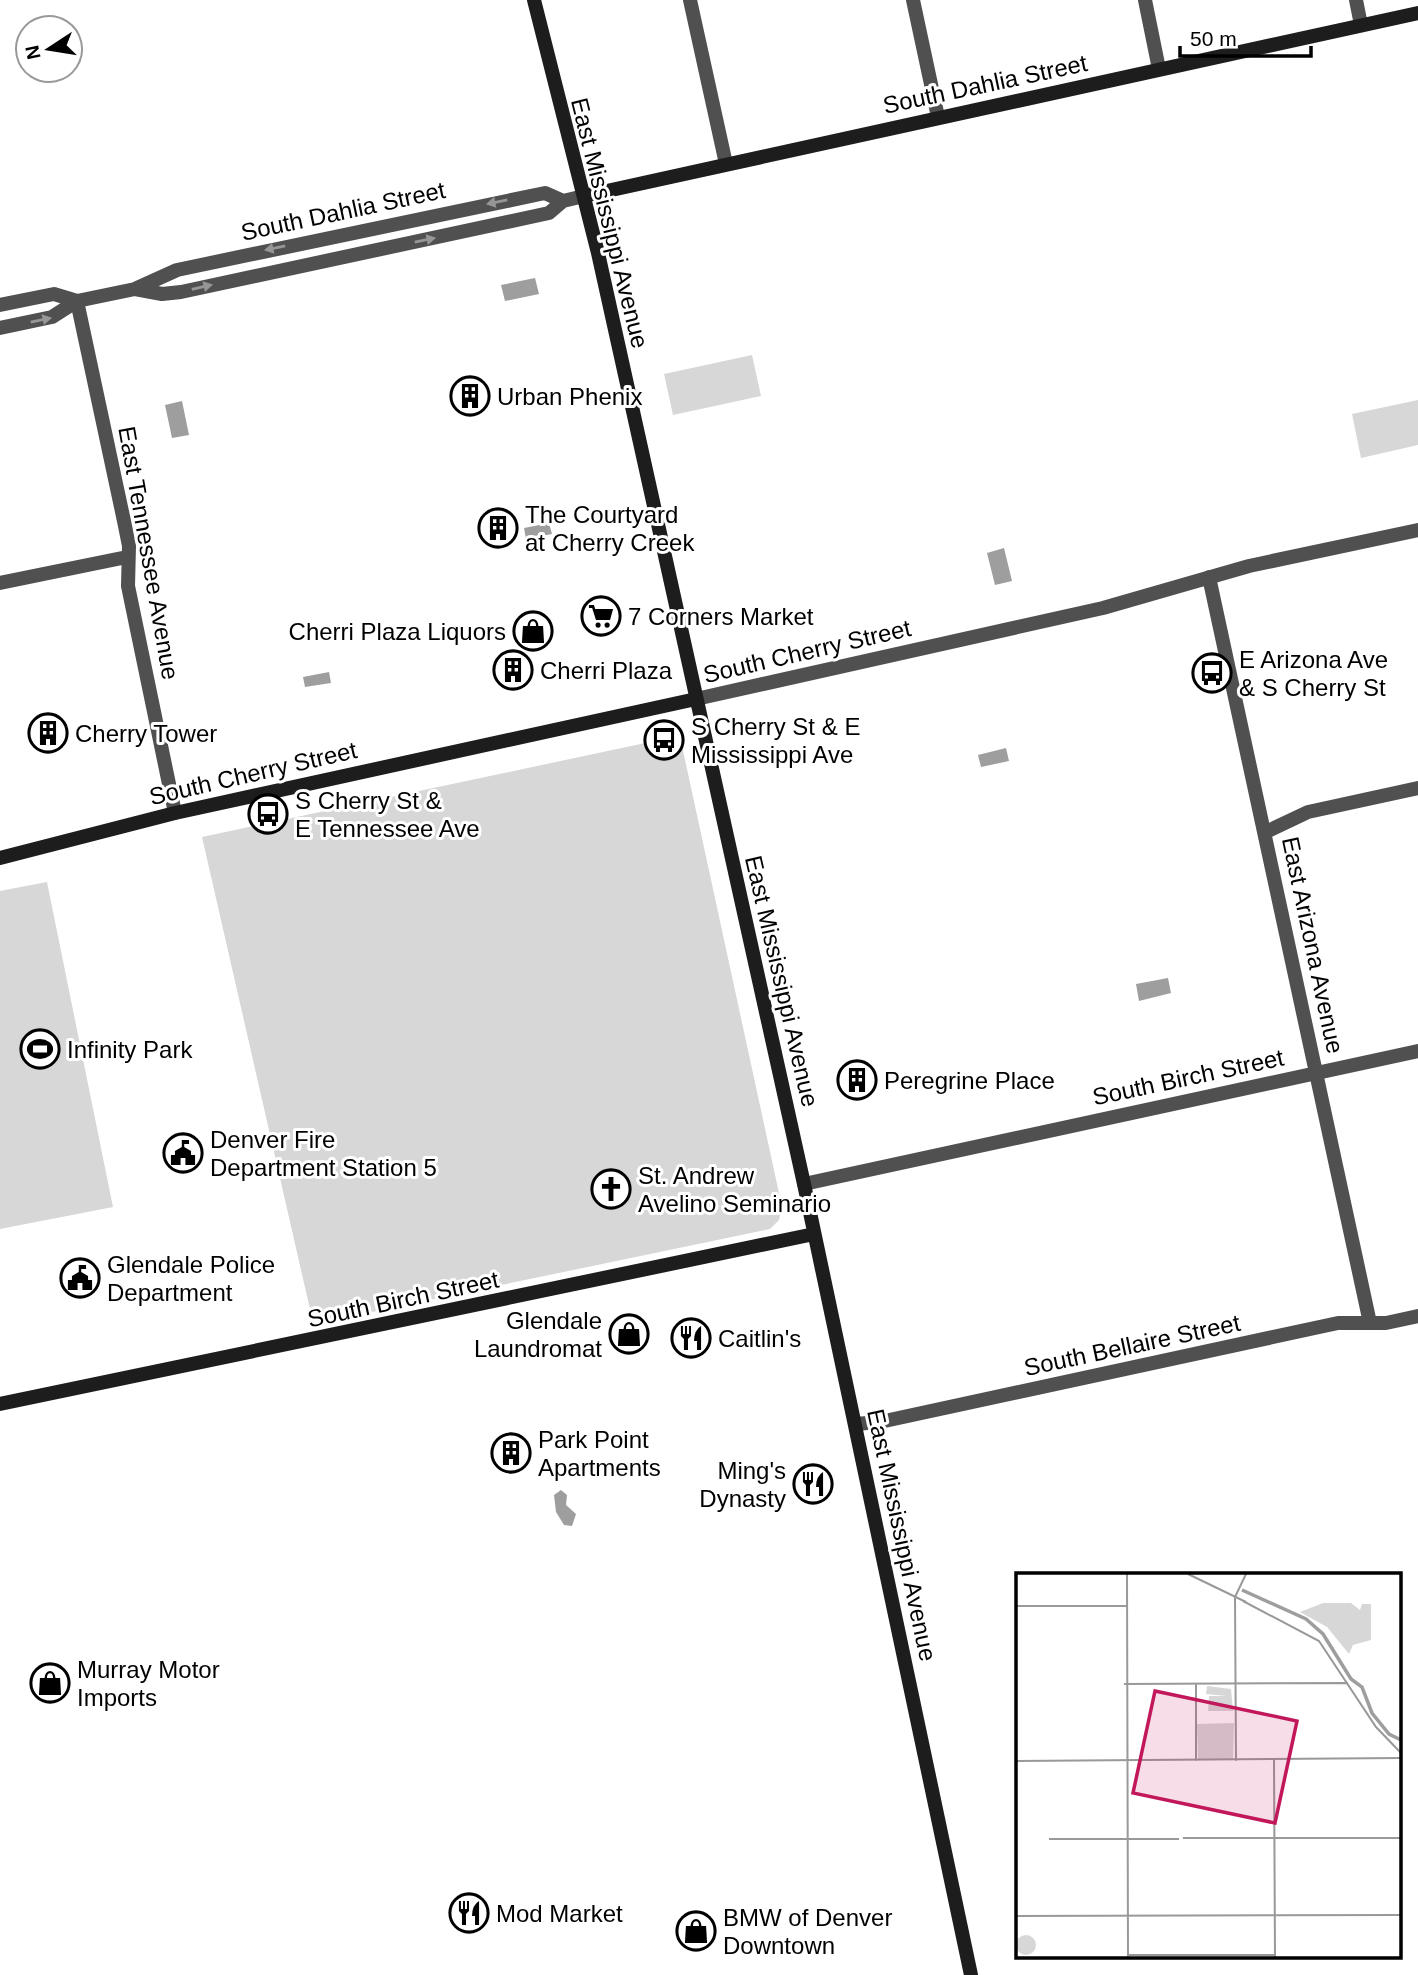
<svg xmlns="http://www.w3.org/2000/svg" width="1418" height="1975" font-family="Helvetica,sans-serif">
<style>
.green{fill:#d7d7d7}
.water{fill:#9e9e9e}
.lines{fill:none;stroke-linecap:round;stroke-linejoin:round}
.street{stroke:#505050;stroke-width:14}
.secondary{stroke:#1d1d1d;stroke-width:14}
.oneway{fill:#969696}
.labels{text-anchor:middle;dominant-baseline:central;stroke-width:6;stroke-linejoin:round;paint-order:stroke}
.street-label{font-size:24px;fill:#000;stroke:#fff}
.poi-label{font-size:24px;fill:#000;stroke:#fff;text-anchor:start}
.inset-river{fill:none;stroke:#9e9e9e;stroke-width:3.5}
.inset-road{fill:none;stroke:#999;stroke-width:2}
.view{fill:#c2185b;fill-opacity:0.15;stroke:#c2185b;stroke-width:3.5}
.inset-edge{fill:none;stroke:#000;stroke-width:3.5}
</style>
<rect width="100%" height="100%" fill="#fff"/>
<path class="green" d="M752,355L761,396L673,415L664,374Z
M1418,400V445L1361,458L1352,414Z
M669,738L682,746L782,1207L779,1220L770,1229L319,1323L312,1318L202,837Z
M47,882L113,1207L0,1229V891Z"/>
<path class="water" d="M535,278L539,294L505,301L501,285Z
M182,401L189,435L172,438L165,405Z
M549,523L552,534L526,539L524,528Z
M1004,548L1012,581L995,585L987,553Z
M329,672L331,683L305,687L303,677Z
M1006,748L1009,761L981,767L978,755Z
M1168,978L1171,993L1139,1001L1136,984Z
M561,1490L567,1495L566,1505L576,1514L572,1526L564,1525L556,1512L554,1495Z"/>
<g class="lines">
<path class="street" d="M690,0L726,164
M913,0L938,117
M1145,0L1159,69
M1356,0L1361,25
M135,289L162,294L181,292L549,213L563,201L584,196
M77,301L124,521L129,546L128,586L175,813
M0,305L54,294L77,301
M0,328L52,317L77,301L135,289L177,270L545,193L563,201
M1209,577L1370,1323
M0,583L127,557
M696,699L1103,608L1249,566L1418,530
M1266,832L1308,812L1418,788
M804,1184L1418,1051
M855,1424L880,1422L1338,1323H1386L1418,1316"/>
<path class="secondary" d="M534,0L598,253L804,1184L971,1975
M584,196L1418,13
M0,858L175,813L696,699
M0,1404L814,1234"/>
</g>
<defs><path id="oneway-solid" d="M-6-.8H1V-3.2L6.5 0L1 3.2V.8H-6Z" transform="scale(1.75)"/></defs>
<g class="oneway">
<use href="#oneway-solid" transform="translate(497 202) rotate(169)"/>
<use href="#oneway-solid" transform="translate(425 240) rotate(-12)"/>
<use href="#oneway-solid" transform="translate(275 248) rotate(168)"/>
<use href="#oneway-solid" transform="translate(202 287) rotate(-13)"/>
<use href="#oneway-solid" transform="translate(41 320) rotate(-12)"/>
</g>
<defs>
<g id="building-ring" transform="scale(2.0125)"><circle r="9.5" fill="#fff" stroke="#000" stroke-width="1.5"/><path d="M-4-6H4V6H1V3H-1V6H-4ZM-2.5-4.3h1.7v1.8h-1.7ZM.8-4.3h1.7v1.8H.8ZM-2.5-1h1.7V.8h-1.7ZM.8-1h1.7V.8H.8Z" fill="#000"/></g>
<g id="supermarket-ring" transform="scale(2.0125)"><circle r="9.5" fill="#fff" stroke="#000" stroke-width="1.5"/><path d="M-6-5.5h2.5l.6 2H6L4.5 2H-2.5L-4.4-4H-6ZM-1.5 3.2a1.3 1.3 0 1 0 .1 0ZM3 3.2a1.3 1.3 0 1 0 .1 0Z" fill="#000"/></g>
<g id="shop-ring" transform="scale(2.0125)"><circle r="9.5" fill="#fff" stroke="#000" stroke-width="1.5"/><path d="M-5-2.5h2.3a2.7 3.5 0 0 1 5.4 0H5L5.5 6h-11ZM-1.5-2.5h3a1.5 2.3 0 0 0-3 0Z" fill="#000"/></g>
<g id="bus-ring" transform="scale(2.0125)"><circle r="9.5" fill="#fff" stroke="#000" stroke-width="1.5"/><path d="M-5-6H5V4H4V6H2V4H-2V6H-4V4H-5ZM-3.5-4V0h7V-4ZM-3.5 1.2v1.5H-2V1.2ZM2 1.2v1.5H3.5V1.2Z" fill="#000"/></g>
<g id="stadium-ring" transform="scale(2.0125)"><circle r="9.5" fill="#fff" stroke="#000" stroke-width="1.5"/><path d="M0-5a6.5 5 0 1 0 0 10a6.5 5 0 1 0 0-10ZM-3.5-1.8h7v3.6h-7Z" fill="#000"/></g>
<g id="civic-ring" transform="scale(2.0125)"><circle r="9.5" fill="#fff" stroke="#000" stroke-width="1.5"/><path d="M-.6-6.5H3V-4.5H.6V-3L4-1V1h2V6H-6V1h2V-1L-.6-3ZM-1.2 2.5V6h2.4V2.5Z" fill="#000"/></g>
<g id="church-ring" transform="scale(2.0125)"><circle r="9.5" fill="#fff" stroke="#000" stroke-width="1.5"/><path d="M-1.2-6h2.4v3.5h3.3v2.4h-3.3V6h-2.4V-.1h-3.3v-2.4h3.3Z" fill="#000"/></g>
<g id="restaurant-ring" transform="scale(2.0125)"><circle r="9.5" fill="#fff" stroke="#000" stroke-width="1.5"/><path d="M-5-6h1v4h1v-4h1v4h1v-4h1v5L-1.5 .5V6h-2V.5L-5-1ZM5-6V6H3V1.5H1.5Q1.5-4 5-6Z" fill="#000"/></g>
</defs>
<g fill-rule="evenodd">
<use href="#building-ring" x="470" y="396"/>
<use href="#building-ring" x="498" y="528"/>
<use href="#supermarket-ring" x="601" y="616"/>
<use href="#shop-ring" x="533" y="631"/>
<use href="#building-ring" x="513" y="670"/>
<use href="#bus-ring" x="1212" y="673"/>
<use href="#building-ring" x="48" y="733"/>
<use href="#bus-ring" x="664" y="740"/>
<use href="#bus-ring" x="268" y="814"/>
<use href="#stadium-ring" x="40" y="1049"/>
<use href="#building-ring" x="857" y="1080"/>
<use href="#civic-ring" x="183" y="1153"/>
<use href="#church-ring" x="611" y="1189"/>
<use href="#civic-ring" x="80" y="1278"/>
<use href="#shop-ring" x="629" y="1334"/>
<use href="#restaurant-ring" x="691" y="1338"/>
<use href="#building-ring" x="511" y="1453"/>
<use href="#restaurant-ring" x="813" y="1484"/>
<use href="#shop-ring" x="50" y="1683"/>
<use href="#restaurant-ring" x="469" y="1913"/>
<use href="#shop-ring" x="696" y="1931"/>
</g>
<g class="labels">
<g class="street-label">
<text transform="translate(985 84) rotate(-12)">South Dahlia Street</text>
<text transform="translate(343 211) rotate(-12)">South Dahlia Street</text>
<text transform="translate(610 223) rotate(76)">East Mississippi Avenue</text>
<text transform="translate(149 553) rotate(80)">East Tennessee Avenue</text>
<text transform="translate(807 651) rotate(-13)">South Cherry Street</text>
<text transform="translate(253 773) rotate(-13)">South Cherry Street</text>
<text transform="translate(1313 945) rotate(78)">East Arizona Avenue</text>
<text transform="translate(782 981) rotate(77)">East Mississippi Avenue</text>
<text transform="translate(1188 1077) rotate(-12)">South Birch Street</text>
<text transform="translate(403 1299) rotate(-12)">South Birch Street</text>
<text transform="translate(1132 1345) rotate(-12)">South Bellaire Street</text>
<text transform="translate(902 1535) rotate(78)">East Mississippi Avenue</text>
</g>
<g class="poi-label">
<text x="497" y="396">Urban Phenix</text>
<text x="525" y="514">The Courtyard<tspan x="525" dy="28">at Cherry Creek</tspan></text>
<text x="628" y="616">7 Corners Market</text>
<text x="506" y="631" text-anchor="end">Cherri Plaza Liquors</text>
<text x="1239" y="659">E Arizona Ave<tspan x="1239" dy="28">&amp; S Cherry St</tspan></text>
<text x="540" y="670">Cherri Plaza</text>
<text x="691" y="726">S Cherry St &amp; E<tspan x="691" dy="28">Mississippi Ave</tspan></text>
<text x="75" y="733">Cherry Tower</text>
<text x="295" y="800">S Cherry St &amp;<tspan x="295" dy="28">E Tennessee Ave</tspan></text>
<text x="67" y="1049">Infinity Park</text>
<text x="884" y="1080">Peregrine Place</text>
<text x="210" y="1139">Denver Fire<tspan x="210" dy="28">Department Station 5</tspan></text>
<text x="638" y="1175">St. Andrew<tspan x="638" dy="28">Avelino Seminario</tspan></text>
<text x="107" y="1264">Glendale Police<tspan x="107" dy="28">Department</tspan></text>
<text x="602" y="1320" text-anchor="end">Glendale<tspan x="602" dy="28">Laundromat</tspan></text>
<text x="718" y="1338">Caitlin's</text>
<text x="538" y="1439">Park Point<tspan x="538" dy="28">Apartments</tspan></text>
<text x="786" y="1470" text-anchor="end">Ming's<tspan x="786" dy="28">Dynasty</tspan></text>
<text x="77" y="1669">Murray Motor<tspan x="77" dy="28">Imports</tspan></text>
<text x="496" y="1913">Mod Market</text>
<text x="723" y="1917">BMW of Denver<tspan x="723" dy="28">Downtown</tspan></text>
</g>
</g>
<g transform="translate(1016 1573)">
<rect width="385" height="385" fill="#fff"/>
<path d="M307,30H335L344,37L346,31H355V67L337,72L333,81L311,54L284,39ZM191,113L215,116L217,138H192L193,123H211L190,121ZM218,150L217,186H182L181,151ZM0 372a10 10 0 1 1 20 0a10 10 0 1 1-20 0Z" fill="#d7d7d7"/>
<path class="inset-river" d="M226,17L290,46L307,61L335,106L346,114L356,140L373,161L385,167"/>
<path class="inset-road" d="M111,1L112,384M172,1L230,29M219,24L220,188M219,24L230,1M227,28L303,68L360,154L385,180M0,33H111M108,111L332,110M180,111V188M258,187L259,384M0,188L385,185M167,265H385M33,266H163M0,343L385,342M112,382H259"/>
<path class="view" d="M139,118L281,148L259,250L117,220Z"/>
<rect width="385" height="385" class="inset-edge"/>
</g>
<g transform="translate(49 49) rotate(258)"><circle r="33" fill="#ffffff" stroke="#999999" stroke-width="2"/>
<path d="M0-5L12 26L0 18L-12 26Z" fill="#000000"/>
<text y="-10" font-size="19" font-weight="bold" text-anchor="middle" fill="#000000">N</text>
</g>
<path d="M1180 46v10h131v-10" fill="none" stroke="#000000" stroke-width="3.5"/>
<text x="1190" y="46" font-size="21" fill="#000000" stroke="#ffffff" stroke-width="5" paint-order="stroke">50 m</text>
</svg>
